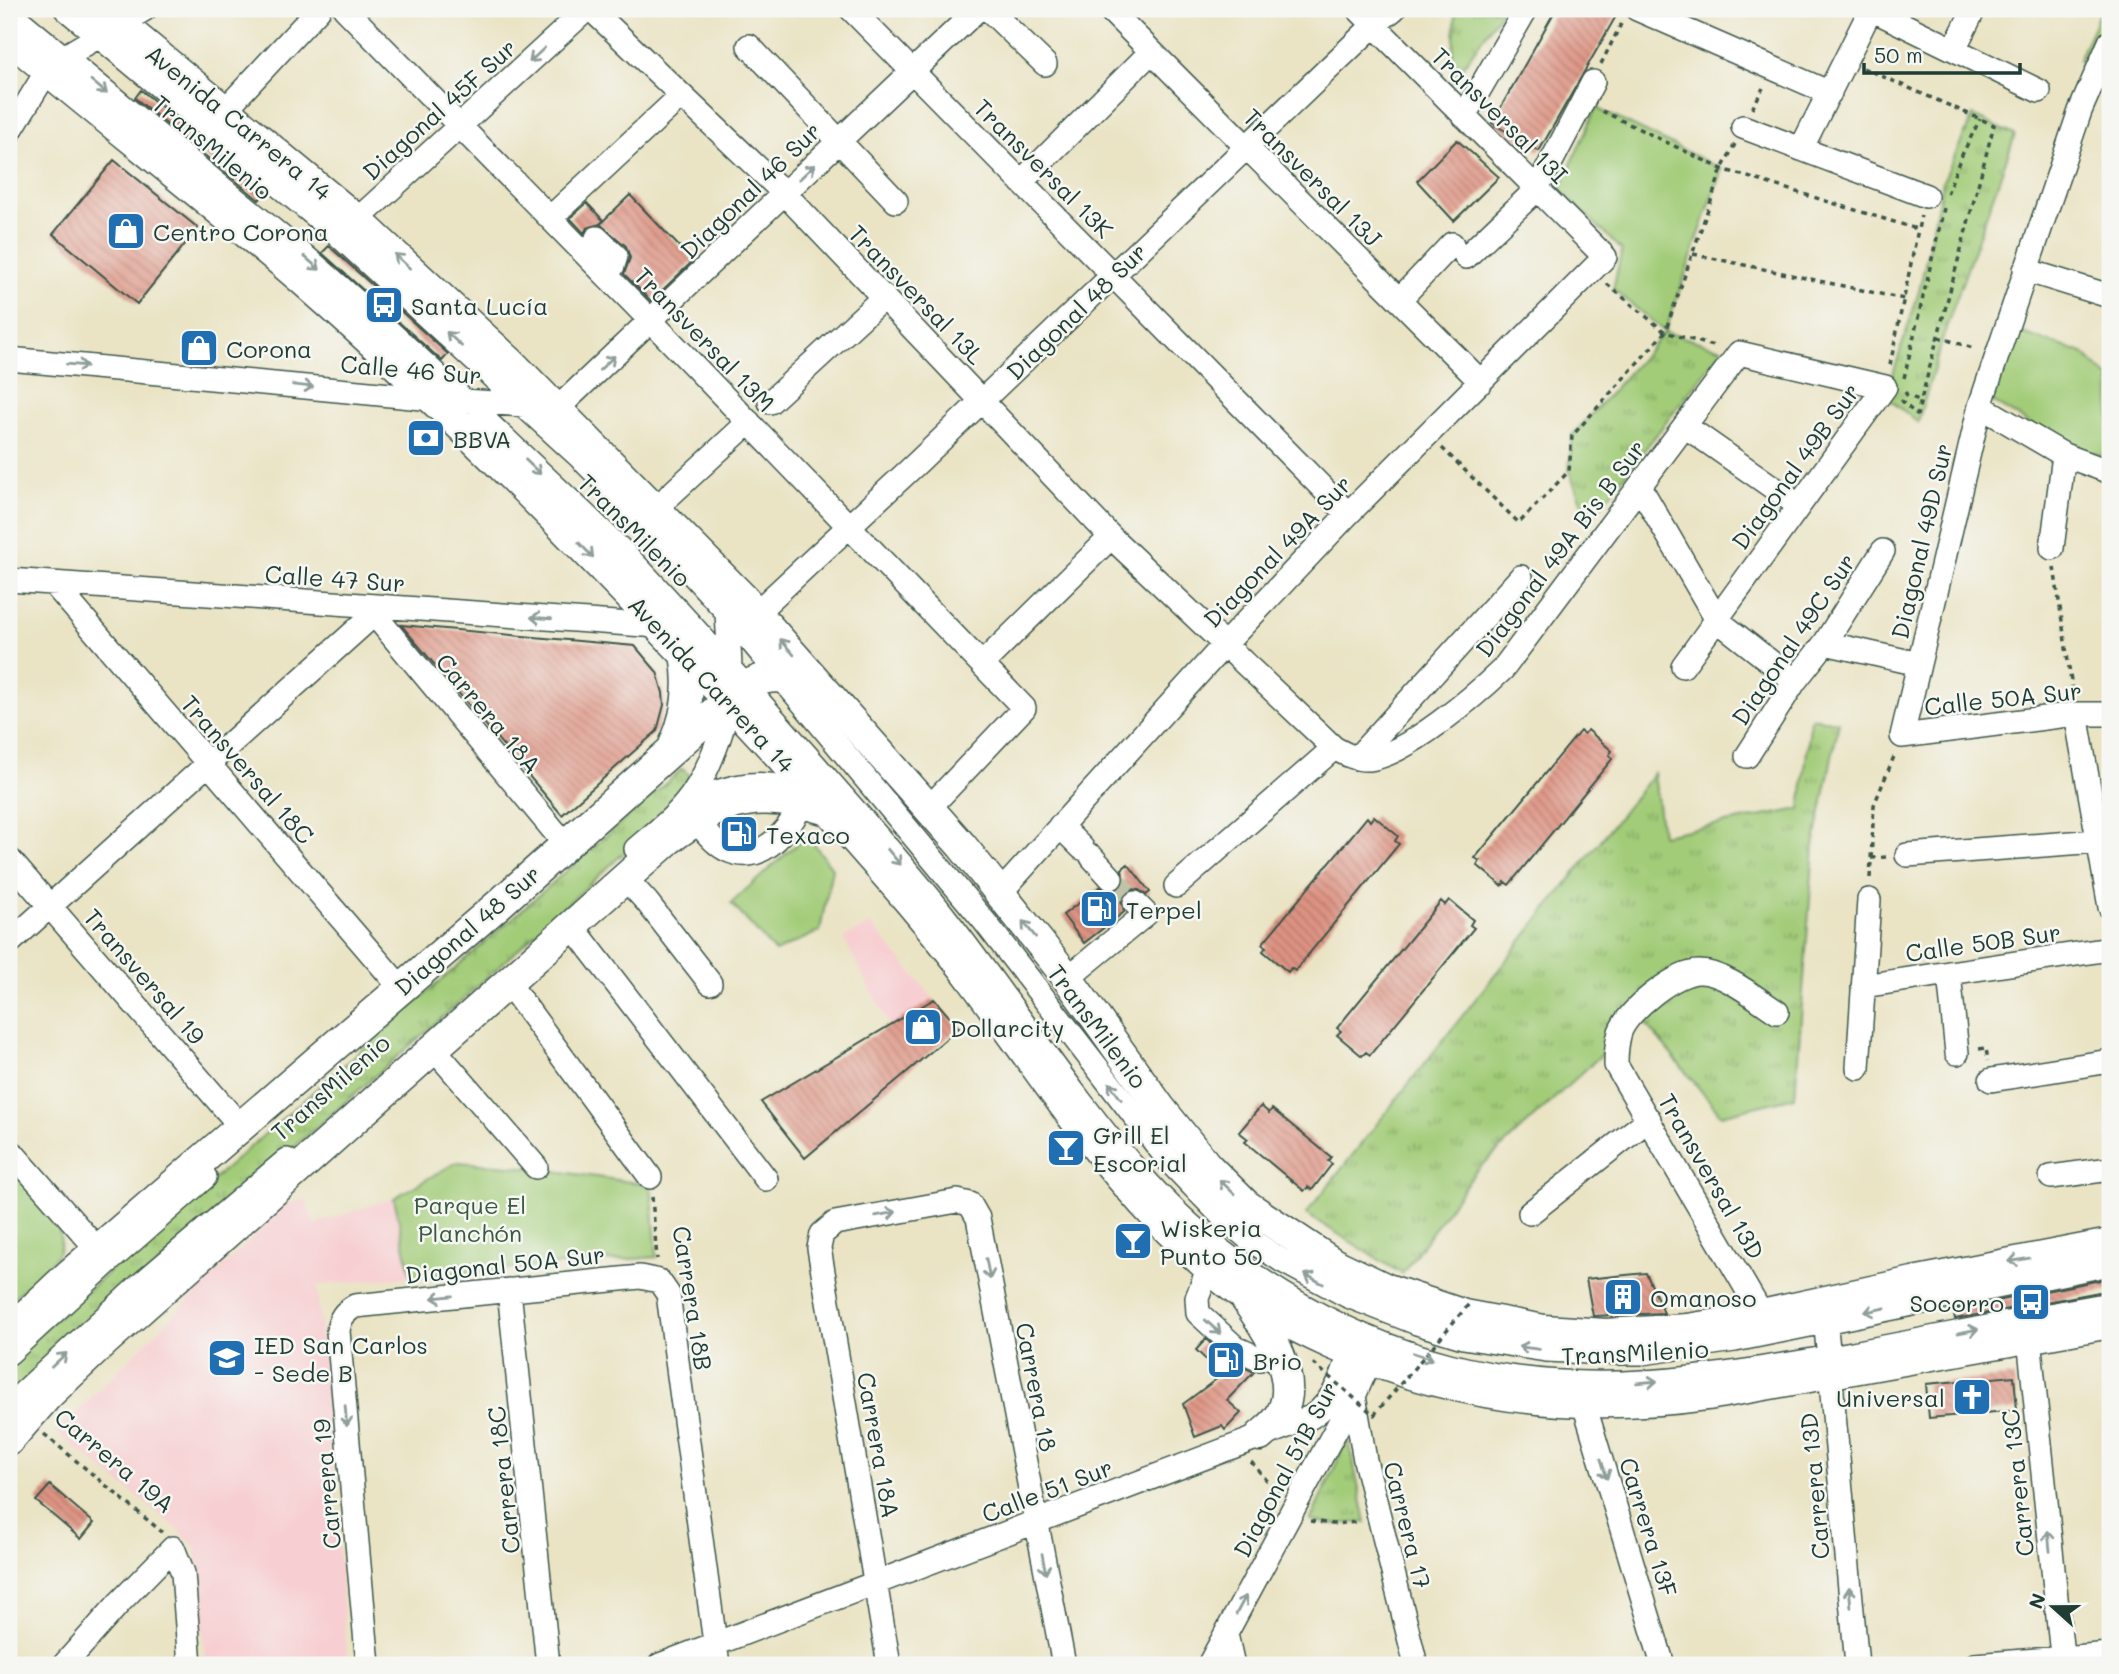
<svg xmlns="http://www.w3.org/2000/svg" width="2119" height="1674" font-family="Mali,sans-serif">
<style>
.built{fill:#f7cfd2}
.grass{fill:url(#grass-tufts);stroke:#608456;stroke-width:2}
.green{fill:#a2cc78;stroke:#608456;stroke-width:2}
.building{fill:url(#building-back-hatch)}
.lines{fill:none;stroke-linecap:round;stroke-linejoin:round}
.minor-tunnel{stroke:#c1c3a8;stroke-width:23;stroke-dasharray:23 11;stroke-linecap:butt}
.minor-casing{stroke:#3d564a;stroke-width:26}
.major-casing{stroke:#3d564a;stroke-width:33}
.path{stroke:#3d564a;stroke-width:3.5;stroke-dasharray:5 5;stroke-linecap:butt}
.minor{stroke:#fff;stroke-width:23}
.major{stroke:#fff;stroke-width:30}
.path-bridge{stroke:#3d564a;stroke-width:3.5;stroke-dasharray:5 5;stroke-linecap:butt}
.oneway{stroke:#8f9e9a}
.labels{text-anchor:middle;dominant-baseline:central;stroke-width:5;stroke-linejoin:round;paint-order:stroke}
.street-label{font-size:24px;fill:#1f3d34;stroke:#f6f6f2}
.poi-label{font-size:24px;fill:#1f3d34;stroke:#f6f6f2;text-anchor:start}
.park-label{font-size:24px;fill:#395a42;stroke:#f6f6f2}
</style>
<defs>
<pattern id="grass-tufts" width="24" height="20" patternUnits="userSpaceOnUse" patternTransform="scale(1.75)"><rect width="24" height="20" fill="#a2cc78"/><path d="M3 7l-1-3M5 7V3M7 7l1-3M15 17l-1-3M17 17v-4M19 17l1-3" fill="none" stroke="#83a763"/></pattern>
<pattern id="building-back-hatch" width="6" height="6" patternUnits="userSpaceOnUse" patternTransform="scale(1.75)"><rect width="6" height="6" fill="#de9382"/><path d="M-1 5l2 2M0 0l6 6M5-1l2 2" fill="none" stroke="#b3796b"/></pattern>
</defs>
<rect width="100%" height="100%" fill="#f6f6f2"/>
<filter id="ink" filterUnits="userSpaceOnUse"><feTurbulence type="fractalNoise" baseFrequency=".0143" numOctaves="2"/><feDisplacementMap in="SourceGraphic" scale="14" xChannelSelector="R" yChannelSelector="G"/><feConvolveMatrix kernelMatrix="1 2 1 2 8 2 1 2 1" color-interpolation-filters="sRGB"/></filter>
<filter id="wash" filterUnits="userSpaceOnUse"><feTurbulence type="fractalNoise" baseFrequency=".00686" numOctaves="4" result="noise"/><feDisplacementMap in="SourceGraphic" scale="28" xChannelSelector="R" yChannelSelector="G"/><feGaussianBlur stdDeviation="1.57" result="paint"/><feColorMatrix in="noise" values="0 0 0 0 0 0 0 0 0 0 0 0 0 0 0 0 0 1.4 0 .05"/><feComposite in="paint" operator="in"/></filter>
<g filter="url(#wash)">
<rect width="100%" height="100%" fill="#eae4c5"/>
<path class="built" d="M871,924L934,999L890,1026L843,938Z
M394,1198L411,1277L317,1285L348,1665H206L196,1547L175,1527L56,1432L285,1205L305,1199L314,1224Z"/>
<path class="grass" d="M1456,9H1503L1451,84Z
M2095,9H2110V21L2088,65L2079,60L2100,12Z
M1973,116L2015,135L1946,328L1918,422L1886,397L1919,291L1943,181Z
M1665,332L1723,349L1589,521L1569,471L1572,436Z
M1811,718L1839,722L1814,846L1795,1097L1721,1115L1641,1018L1475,1172L1402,1274L1306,1214L1654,773L1662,835L1800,809Z
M682,769L694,779L661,819L469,994L43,1366L9,1399V1361C231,1160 459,967 682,769Z
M1348,1438L1366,1522L1333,1524L1310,1521Z"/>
<path class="green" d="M1596,108L1722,169L1665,332L1613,289L1622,250L1560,189Z
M2013,330L2083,353L2110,379V458L2067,446L1988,399Z
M807,835L832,868L820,931L775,952L731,903Z
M457,1162L534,1168L651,1185L657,1257L411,1277L394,1198Z
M9,1167C27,1187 76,1228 56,1256C44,1273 24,1288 9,1302Z"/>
<g id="blocks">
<path class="building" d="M1556,9H1620L1539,151L1492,123Z
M141,90L265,192L259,200L135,98Z
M1457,140L1499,177L1454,221L1417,181Z
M114,160L198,228L137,304L53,234Z
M630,195L693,261L651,301L624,274L630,258L626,246L600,224Z
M587,203L604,221L600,224L587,228L584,233L570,218Z
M329,246L448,354L442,361L322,253Z
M191,339H208L207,358L190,357Z
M401,625L635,646L657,672L663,693L664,705L657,731L562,815Z
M1588,730L1612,751L1609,755L1613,758L1509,885L1505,882L1502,886L1477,865L1480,861L1475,858L1580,731L1584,734Z
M1374,816L1398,836L1395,841L1399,844L1295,971L1291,968L1288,972L1263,951L1266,947L1262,944L1367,817L1370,821Z
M752,822L754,837L749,839L732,837L724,831V826L728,825Z
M1128,864L1150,892L1146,895L1139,890L1132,889L1126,893L1121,900L1124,912L1084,943L1063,915L1100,887L1107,891L1120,889L1124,882L1122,869Z
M1449,900L1473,920L1470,925L1474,928L1370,1055L1366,1052L1362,1056L1337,1035L1341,1031L1337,1028L1441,901L1445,905Z
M934,999L959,1028L805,1158L761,1102Z
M1261,1106L1269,1113L1272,1109L1331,1157L1328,1161L1332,1164L1312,1190L1308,1187L1304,1191L1245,1142L1248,1139L1239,1132Z
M1646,1273L1664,1313L1593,1316L1586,1279Z
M2110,1278V1290L1955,1319L1953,1310Z
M1206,1339L1227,1359L1254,1372L1227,1400L1241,1413L1225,1430L1222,1426L1195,1437L1183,1404L1222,1375L1196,1350Z
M2014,1376L2017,1410L1929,1418L1926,1384Z
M50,1485L94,1523L81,1539L36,1501Z"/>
</g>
</g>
<g filter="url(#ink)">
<use href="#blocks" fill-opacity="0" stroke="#3d564a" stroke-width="2"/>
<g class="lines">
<path class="minor-tunnel" d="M1111,878L1135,903"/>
<g class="minor-casing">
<path id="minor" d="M66,9L335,232L580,457L637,514L727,612L985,922L1170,1162L1221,1215L1249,1239L1281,1260L1348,1296L1417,1323L1463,1337L1546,1350L1611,1353H1642L1735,1340L2110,1264
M345,9L651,321L1024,708L928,809
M591,9L784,193L1111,537L1334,748C1345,754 1356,760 1369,759C1406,755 1476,695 1503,669L1739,353L1885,387L1683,666
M851,9L1348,514
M988,9L1045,64
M1109,9L1481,382
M1637,9L1830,93
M1871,9L2039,91
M9,12C108,95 209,176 308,259C376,317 441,379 506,440C544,477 584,513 622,551C675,606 725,663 775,720C828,780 882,840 933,902C1005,992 1068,1094 1144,1179C1224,1268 1333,1335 1449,1365C1583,1400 1713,1378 1847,1354C1935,1338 2022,1319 2110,1304
M2110,42L2080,111L1980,406L1902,736L2076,714H2110
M749,46L896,201
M1954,49L1974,9
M225,110L319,9
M1464,116L1526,9
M1743,127L1926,196
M9,133L47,71L55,62L145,9
M1801,149L1871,9
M1021,182L1151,52
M550,218L681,96
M357,220L587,9
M597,238L616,256L613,266L605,274
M1466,257L1537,189L1593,82
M2025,270L2106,295
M1399,300L1452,244
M9,359L433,399L525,405L557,409L978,9
M770,402L884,297
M1980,406L2064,455L2110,472
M1685,426L1798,505
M1640,487L1717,620L1795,681
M669,496L749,422
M2052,548L2064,455
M9,580L658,626
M54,584L401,988
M757,612L917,463L1374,25L1394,9
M374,614L565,844
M1825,643L1919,664
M982,664L1111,537
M2076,714L2110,907
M1747,756L1795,681L1825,643L1883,551
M1357,758L1521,577
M684,805C735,782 761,778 816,794
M695,820C705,830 714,844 727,850C762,866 788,830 803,803
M1060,826L1082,848
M636,849C652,835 671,821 684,805C707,779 728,722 730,687C731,662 728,637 727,612
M1907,855L2098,841
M1092,857L1111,878
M9,859L241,1127
M626,879L647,902L710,983
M1176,886L1334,748
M1000,893L1225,644L1348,514L1605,257L1358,9
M573,927L766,1179
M9,943L381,608
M1949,973L1957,1053
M1068,978L1146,914L1135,903
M509,984L650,1177
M1863,986L2110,949
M434,1049L536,1167
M1858,1068L1869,900
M1991,1080L2110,1061
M9,1149L98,1250
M2051,1177L2110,1169
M1530,1213L1649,1119
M1209,1267L1197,1298L1198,1313L1236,1348L1260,1359L1277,1351
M509,1290L548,1665
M1824,1306L1857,1665
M1762,1315L1616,1065C1616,1054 1617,1042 1620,1032C1628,1010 1676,971 1700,972C1724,972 1757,999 1777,1012
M2029,1338L2063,1665
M9,1353L108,1262L205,1177
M1354,1396L1365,1460L1416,1665
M1584,1404L1663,1665
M9,1406L139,1286L287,1160
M1226,1634L1233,1665
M64,1665L120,1602L173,1548L183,1573L190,1665
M368,1665L338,1331C340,1318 344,1312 355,1306L640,1277L659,1281L668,1294L718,1665
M660,1665L1311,1417C1337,1401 1347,1364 1355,1336
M889,1665L819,1248L822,1234L835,1223L957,1201L970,1204L978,1218L1064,1665
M1209,1665L1354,1396L1376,1346
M1975,1665L2110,1654"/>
</g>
<g class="major-casing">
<path id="major" d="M102,9L357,220L511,363L742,597L962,846L1063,972L1161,1109L1207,1166L1246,1205L1333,1263L1387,1289L1464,1315L1544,1330L1606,1334L1687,1329L1725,1323L1913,1282L2110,1244
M9,38C107,121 209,199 306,283C437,398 559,521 678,647C730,702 782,757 832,813C882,870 933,926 978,987C1058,1095 1133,1214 1243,1295C1270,1315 1301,1330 1332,1344C1451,1398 1578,1413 1708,1395L2110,1323
M674,745C688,715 691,686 685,654
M1247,1301C1267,1330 1300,1376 1282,1412C1278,1422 1268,1429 1260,1436
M9,1331L71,1273L498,905L736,693C768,669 792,673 820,700
M9,1440L48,1395L104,1342L668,840C725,796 762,790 831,811"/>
</g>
<path class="path" d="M1601,64L1621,24
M1863,68L1994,125L1917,415L1900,400
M1752,109L1763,88
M1602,111L1722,169L1917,229
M1947,194L1960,159L1980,119
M1693,254L1904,299
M1607,284L1665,332L1717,347
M1938,337L1976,349
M1890,365L1921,215
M1904,378L1944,208
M1905,392L1907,395L1921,401
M1442,448L1519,523L1569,471L1572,436L1665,332L1722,169L1735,144
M2054,567L2073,695
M1871,858L1887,857
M1870,878L1874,805L1895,754
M1979,1049L1986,1048L1988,1061
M652,1197L657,1259
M44,1434L162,1532
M1251,1462L1278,1493
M1310,1521L1333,1524L1358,1522"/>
<use href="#minor" class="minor"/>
<use href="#major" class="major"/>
<path class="path-bridge" d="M1313,1363L1374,1415L1469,1304"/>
</g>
<defs><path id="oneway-shaft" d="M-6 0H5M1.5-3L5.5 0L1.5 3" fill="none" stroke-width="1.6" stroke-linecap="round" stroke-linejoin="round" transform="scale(1.75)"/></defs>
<g class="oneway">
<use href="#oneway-shaft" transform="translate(537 55) rotate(137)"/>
<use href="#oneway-shaft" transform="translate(99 87) rotate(40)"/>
<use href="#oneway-shaft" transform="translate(807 172) rotate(-44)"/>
<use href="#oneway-shaft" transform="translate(402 261) rotate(-137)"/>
<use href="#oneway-shaft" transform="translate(312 263) rotate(41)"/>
<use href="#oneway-shaft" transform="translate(454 339) rotate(-137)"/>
<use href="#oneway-shaft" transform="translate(607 363) rotate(-43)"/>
<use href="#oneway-shaft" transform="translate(77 365) rotate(5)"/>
<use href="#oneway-shaft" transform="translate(303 386) rotate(6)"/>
<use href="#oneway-shaft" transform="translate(533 467) rotate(44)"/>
<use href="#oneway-shaft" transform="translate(586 550) rotate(46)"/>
<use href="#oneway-shaft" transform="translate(541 618) rotate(-176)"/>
<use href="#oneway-shaft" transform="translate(787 647) rotate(-131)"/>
<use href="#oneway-shaft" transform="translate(894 857) rotate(50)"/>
<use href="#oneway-shaft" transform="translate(1029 929) rotate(-129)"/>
<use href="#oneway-shaft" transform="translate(1115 1091) rotate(-126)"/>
<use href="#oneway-shaft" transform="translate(1227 1187) rotate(-136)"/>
<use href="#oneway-shaft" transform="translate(886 1214) rotate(-10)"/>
<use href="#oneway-shaft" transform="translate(2019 1260) rotate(170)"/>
<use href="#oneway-shaft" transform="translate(988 1269) rotate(79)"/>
<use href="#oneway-shaft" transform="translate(1314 1279) rotate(-152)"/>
<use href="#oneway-shaft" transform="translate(442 1297) rotate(174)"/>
<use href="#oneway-shaft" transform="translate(1875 1310) rotate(168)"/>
<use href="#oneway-shaft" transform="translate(1213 1327) rotate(42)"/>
<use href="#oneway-shaft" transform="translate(1968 1331) rotate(-11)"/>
<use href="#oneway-shaft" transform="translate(1529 1348) rotate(-173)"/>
<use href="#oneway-shaft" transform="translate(1423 1356) rotate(18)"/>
<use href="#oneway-shaft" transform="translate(59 1360) rotate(-43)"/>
<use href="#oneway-shaft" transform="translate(1647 1382) rotate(-5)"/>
<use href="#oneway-shaft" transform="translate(346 1416) rotate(85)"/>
<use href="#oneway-shaft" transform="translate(1604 1469) rotate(73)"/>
<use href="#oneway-shaft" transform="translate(2049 1541) rotate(-96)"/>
<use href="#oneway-shaft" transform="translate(1044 1564) rotate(79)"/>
<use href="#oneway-shaft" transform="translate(1850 1597) rotate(-95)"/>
<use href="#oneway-shaft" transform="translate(1241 1605) rotate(-62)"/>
</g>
</g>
<defs>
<g id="shop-square" transform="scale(2.0125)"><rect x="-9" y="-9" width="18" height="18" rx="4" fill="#1f6fb2" stroke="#f6f6f2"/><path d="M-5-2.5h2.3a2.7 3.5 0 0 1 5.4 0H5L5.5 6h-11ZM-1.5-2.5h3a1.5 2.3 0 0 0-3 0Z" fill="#fff"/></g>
<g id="bus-square" transform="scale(2.0125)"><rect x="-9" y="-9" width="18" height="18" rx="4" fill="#1f6fb2" stroke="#f6f6f2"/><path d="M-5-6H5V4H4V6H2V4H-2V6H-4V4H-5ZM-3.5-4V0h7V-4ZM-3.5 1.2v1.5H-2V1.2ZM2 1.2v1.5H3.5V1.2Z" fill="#fff"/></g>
<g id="bank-square" transform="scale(2.0125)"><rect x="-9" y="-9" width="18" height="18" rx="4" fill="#1f6fb2" stroke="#f6f6f2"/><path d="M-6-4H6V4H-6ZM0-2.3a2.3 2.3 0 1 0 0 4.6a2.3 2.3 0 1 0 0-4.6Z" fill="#fff"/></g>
<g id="fuel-square" transform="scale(2.0125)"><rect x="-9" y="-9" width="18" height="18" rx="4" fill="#1f6fb2" stroke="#f6f6f2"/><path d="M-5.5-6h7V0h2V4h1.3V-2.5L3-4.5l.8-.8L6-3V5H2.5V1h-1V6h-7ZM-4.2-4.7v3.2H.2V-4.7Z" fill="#fff"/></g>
<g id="bar-square" transform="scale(2.0125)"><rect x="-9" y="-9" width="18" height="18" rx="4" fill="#1f6fb2" stroke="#f6f6f2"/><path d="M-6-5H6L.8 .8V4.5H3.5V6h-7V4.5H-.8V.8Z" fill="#fff"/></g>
<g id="building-square" transform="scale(2.0125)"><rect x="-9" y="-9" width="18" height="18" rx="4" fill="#1f6fb2" stroke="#f6f6f2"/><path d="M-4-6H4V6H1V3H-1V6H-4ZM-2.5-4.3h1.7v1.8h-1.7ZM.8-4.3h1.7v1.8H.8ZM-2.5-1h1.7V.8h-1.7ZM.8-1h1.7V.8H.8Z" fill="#fff"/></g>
<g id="school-square" transform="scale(2.0125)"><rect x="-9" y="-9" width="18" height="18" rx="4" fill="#1f6fb2" stroke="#f6f6f2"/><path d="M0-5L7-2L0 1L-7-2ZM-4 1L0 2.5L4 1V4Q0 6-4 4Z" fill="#fff"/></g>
<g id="church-square" transform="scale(2.0125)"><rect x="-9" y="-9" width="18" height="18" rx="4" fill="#1f6fb2" stroke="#f6f6f2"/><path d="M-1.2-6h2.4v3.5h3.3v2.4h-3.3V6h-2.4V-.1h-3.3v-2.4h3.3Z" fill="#fff"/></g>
</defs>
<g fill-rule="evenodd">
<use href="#shop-square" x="126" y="231"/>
<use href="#bus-square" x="384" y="305"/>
<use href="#shop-square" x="199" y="348"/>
<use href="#bank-square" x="426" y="438"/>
<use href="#fuel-square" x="739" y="834"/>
<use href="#fuel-square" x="1099" y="909"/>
<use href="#shop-square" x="923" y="1027"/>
<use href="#bar-square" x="1066" y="1148"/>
<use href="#bar-square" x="1133" y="1241"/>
<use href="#building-square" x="1623" y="1297"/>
<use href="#bus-square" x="2031" y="1302"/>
<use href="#school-square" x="227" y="1358"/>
<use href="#fuel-square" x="1226" y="1360"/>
<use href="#church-square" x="1972" y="1397"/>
</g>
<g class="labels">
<g class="street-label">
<text transform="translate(439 109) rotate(-42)">Diagonal 45F Sur</text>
<text transform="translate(1500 115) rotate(45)">Transversal 13I</text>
<text transform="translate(239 122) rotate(39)">Avenida Carrera 14</text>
<text transform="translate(213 147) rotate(40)">TransMilenio</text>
<text transform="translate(1044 168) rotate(45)">Transversal 13K</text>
<text transform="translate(1313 177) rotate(45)">Transversal 13J</text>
<text transform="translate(750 190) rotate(-44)">Diagonal 46 Sur</text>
<text transform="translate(917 294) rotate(46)">Transversal 13L</text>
<text transform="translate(1076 311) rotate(-44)">Diagonal 48 Sur</text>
<text transform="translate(705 339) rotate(46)">Transversal 13M</text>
<text transform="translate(411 369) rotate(5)">Calle 46 Sur</text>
<text transform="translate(1795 466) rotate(-54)">Diagonal 49B Sur</text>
<text transform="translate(635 530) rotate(45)">TransMilenio</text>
<text transform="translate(1921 541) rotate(-77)">Diagonal 49D Sur</text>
<text transform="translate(1560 548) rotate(-53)">Diagonal 49A Bis B Sur</text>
<text transform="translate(1277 551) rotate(-46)">Diagonal 49A Sur</text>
<text transform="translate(335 578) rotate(4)">Calle 47 Sur</text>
<text transform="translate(1793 639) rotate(-56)">Diagonal 49C Sur</text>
<text transform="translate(712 684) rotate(47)">Avenida Carrera 14</text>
<text transform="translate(2003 698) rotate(-6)">Calle 50A Sur</text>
<text transform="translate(489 713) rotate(50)">Carrera 18A</text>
<text transform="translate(248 769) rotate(49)">Transversal 18C</text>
<text transform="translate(467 930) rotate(-41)">Diagonal 48 Sur</text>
<text transform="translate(1983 942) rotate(-8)">Calle 50B Sur</text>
<text transform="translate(145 976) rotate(49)">Transversal 19</text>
<text transform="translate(1098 1026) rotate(53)">TransMilenio</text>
<text transform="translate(330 1087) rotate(-41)">TransMilenio</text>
<text transform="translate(1712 1176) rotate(60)">Transversal 13D</text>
<text transform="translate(505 1264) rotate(-6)">Diagonal 50A Sur</text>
<text transform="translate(693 1298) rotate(81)">Carrera 18B</text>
<text transform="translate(1635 1352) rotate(-3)">TransMilenio</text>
<text transform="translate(1037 1387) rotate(79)">Carrera 18</text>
<text transform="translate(879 1445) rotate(80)">Carrera 18A</text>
<text transform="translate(115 1460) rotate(40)">Carrera 19A</text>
<text transform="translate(1285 1469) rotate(-62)">Diagonal 51B Sur</text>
<text transform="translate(503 1480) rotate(-96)">Carrera 18C</text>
<text transform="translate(2017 1483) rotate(-96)">Carrera 13C</text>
<text transform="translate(326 1484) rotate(-95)">Carrera 19</text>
<text transform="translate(1814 1486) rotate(-95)">Carrera 13D</text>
<text transform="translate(1047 1490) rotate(-21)">Calle 51 Sur</text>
<text transform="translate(1408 1525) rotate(76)">Carrera 17</text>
<text transform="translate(1649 1527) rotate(73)">Carrera 13F</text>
</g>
<g class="poi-label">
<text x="153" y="231">Centro Corona</text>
<text x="411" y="305">Santa Lucía</text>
<text x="226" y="348">Corona</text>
<text x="453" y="438">BBVA</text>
<text x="766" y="834">Texaco</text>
<text x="1126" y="909">Terpel</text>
<text x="950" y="1027">Dollarcity</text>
<text x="1093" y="1134">Grill El<tspan x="1093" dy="28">Escorial</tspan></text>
<text x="1160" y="1227">Wiskeria<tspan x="1160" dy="28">Punto 50</tspan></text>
<text x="1650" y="1297">Omanoso</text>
<text x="2004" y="1302" text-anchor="end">Socorro</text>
<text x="254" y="1344">IED San Carlos<tspan x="254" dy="28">- Sede B</tspan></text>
<text x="1253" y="1360">Brio</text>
<text x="1945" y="1397" text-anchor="end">Universal</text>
</g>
<g class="park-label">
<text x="470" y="1204">Parque El<tspan x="470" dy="28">Planchón</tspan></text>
</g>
</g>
<rect width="2119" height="1674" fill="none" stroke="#f6f6f2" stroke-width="35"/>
<g transform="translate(2053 1607) rotate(291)" stroke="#f6f6f2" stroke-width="5" paint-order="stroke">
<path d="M0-5L12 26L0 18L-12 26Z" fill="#1f3d34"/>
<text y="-10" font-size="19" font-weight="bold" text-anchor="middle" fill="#1f3d34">N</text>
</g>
<path d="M1864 63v10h156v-10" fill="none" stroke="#1f3d34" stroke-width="3.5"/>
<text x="1874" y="63" font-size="21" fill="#1f3d34" stroke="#f6f6f2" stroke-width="5" paint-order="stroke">50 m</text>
</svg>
